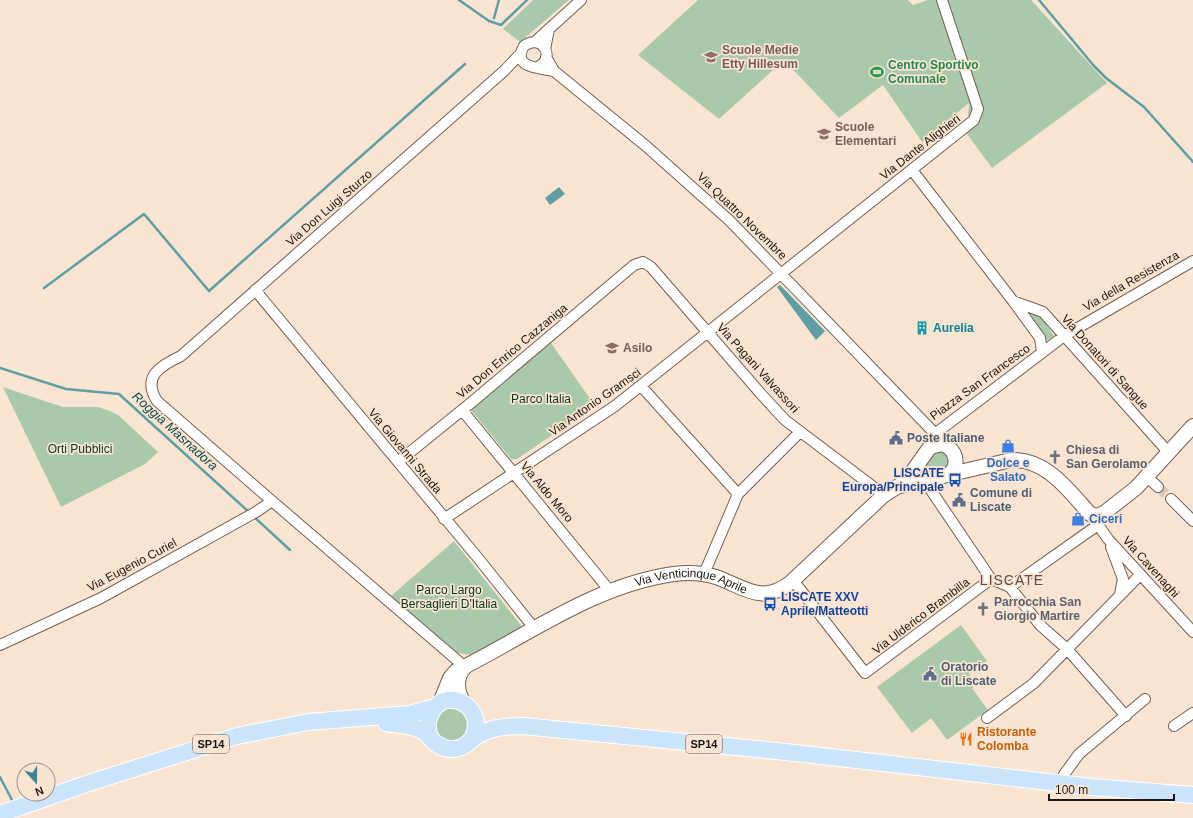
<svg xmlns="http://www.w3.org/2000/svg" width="1193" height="818" font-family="Arial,sans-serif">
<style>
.green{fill:#aac8ac}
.water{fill:#609ea3}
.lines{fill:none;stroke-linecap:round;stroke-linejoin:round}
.stream{stroke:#609ea3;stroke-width:2.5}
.street-tunnel{stroke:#d7c5b6;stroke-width:10;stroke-dasharray:10 5;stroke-linecap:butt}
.street-casing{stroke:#736153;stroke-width:12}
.secondary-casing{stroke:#736153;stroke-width:16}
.primary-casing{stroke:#fff;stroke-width:18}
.street{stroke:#fff;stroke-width:10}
.secondary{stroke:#fff;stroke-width:14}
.primary{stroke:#cbe4fa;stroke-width:16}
.labels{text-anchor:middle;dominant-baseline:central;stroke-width:3.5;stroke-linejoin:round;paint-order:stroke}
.shield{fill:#f8e4d3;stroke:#5f544b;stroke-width:1}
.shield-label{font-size:11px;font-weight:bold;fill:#1e1711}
.education-label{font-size:12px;font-weight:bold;fill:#785e54;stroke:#f8e4d3;text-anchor:start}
.leisure-label{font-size:12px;font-weight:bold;fill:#27864d;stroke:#f8e4d3;text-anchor:start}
.street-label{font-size:12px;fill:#1e1711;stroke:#f8e4d3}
.culture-label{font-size:12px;font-weight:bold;fill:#0d838f;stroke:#f8e4d3;text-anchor:start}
.park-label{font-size:12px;fill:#0b3614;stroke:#f8e4d3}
.service-label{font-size:12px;font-weight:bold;fill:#4e5e75;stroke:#f8e4d3;text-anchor:start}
.worship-label{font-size:12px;font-weight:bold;fill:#5b616d;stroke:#f8e4d3;text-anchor:start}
.shop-label{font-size:12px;font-weight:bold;fill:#366cbe;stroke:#f8e4d3}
.transit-label{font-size:12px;font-weight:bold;fill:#164399;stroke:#f8e4d3;text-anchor:end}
.food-label{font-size:12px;font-weight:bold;fill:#c56008;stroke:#f8e4d3;text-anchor:start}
.water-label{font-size:13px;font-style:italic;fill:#0f484d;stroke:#f8e4d3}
.quarter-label{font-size:14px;letter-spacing:1px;fill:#5f4e40;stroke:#f8e4d3}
</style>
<rect width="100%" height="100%" fill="#f8e4d3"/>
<path class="green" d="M533,0H569L520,42L503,29Z
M698,0H908L913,5L928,0H1031L1107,83L992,168L967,134L969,103L922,142L883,85L839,118L784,60L719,119L638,55Z
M1024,311L1038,313L1054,336L1045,341Z
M551,343L595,406L517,459H511L471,410Z
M3,387L63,407H98L110,411L118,415L158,452L145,464L61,507Z
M940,449L950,457L949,468L933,472L927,469L926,461L933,451Z
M454,541L523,628L481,652L471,655L453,652L390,597Z
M961,625L987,661L969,674L976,684L972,688L988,710L947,740L931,718L912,733L877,687Z
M448,706L460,708L469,718L467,735L452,743L437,736L434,718Z"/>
<path class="water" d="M559,187L565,194L550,205L545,198Z
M780,285L825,331L816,340L777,287Z"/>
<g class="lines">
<path class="stream" d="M459,0L489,21L501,25L527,0
M1039,0L1094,66L1106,78L1144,107L1193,162
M494,18L499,0
M44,288L144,214L209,291L465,64
M0,368L66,389L119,394L250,513
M253,516L290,550
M0,777L12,800"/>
<path class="street-tunnel" d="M1158,487L1171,499"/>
<g class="street-casing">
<path id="street" d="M549,29L581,0
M535,42L549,29L545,49
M538,67C557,57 541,33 524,46C511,68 540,68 554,71L546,57
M554,71L646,146L730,221L946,445
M912,170L1013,301L1040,338L1042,352
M255,290L478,558L534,628
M1013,301L1043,312L1169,453
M641,386L738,494
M462,410L610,591
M936,433L1064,336L1193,261
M398,462L472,402L634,265L643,262L651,267L761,394L785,420L884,495
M1147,477L1158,487
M924,480L991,579
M1171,499L1193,521
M272,501L157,401C141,376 162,365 181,356L504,71L521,53
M1097,516L1098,525L1108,539L1193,632
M444,519L615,406L974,120L978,109L942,0
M1111,547L1123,579L1120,594
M704,574L738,494L800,432
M991,579L1010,587L1040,625L1067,649L1126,716
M793,580L865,673L991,579
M1010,587L1098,525
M0,645L101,598L256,512L272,501L465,667
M987,718L1034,683L1140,575
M1174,726L1193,713
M1063,776L1079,754L1145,699"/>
</g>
<g class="secondary-casing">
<g id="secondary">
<path d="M900,486L1011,460C1046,458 1069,491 1090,514L1097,516L1104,513L1136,488L1193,426"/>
<path d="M465,667C454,678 457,696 467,706"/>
<path id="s1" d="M440,703L450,678L456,671C527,636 594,585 674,574C689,572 703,573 716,577C744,587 761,605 790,583L884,495L905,482L930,447L942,444C956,448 961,466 948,475"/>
</g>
</g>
<g class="primary-casing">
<path id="primary" d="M386,723C398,725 410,725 421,730C427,733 430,738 434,742C445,752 461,751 470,741C475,735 477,726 475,718C473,711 468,705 461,702C438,692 420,719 431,739
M469,742C485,728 501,726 523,726L786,752L1092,787L1193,795
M0,814L89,783L237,736L308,722L410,714L435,707"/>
</g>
<use href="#street" class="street"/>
<use href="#secondary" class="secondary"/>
<use href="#primary" class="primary"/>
</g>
<defs>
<g id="school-bare" transform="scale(1.08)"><path d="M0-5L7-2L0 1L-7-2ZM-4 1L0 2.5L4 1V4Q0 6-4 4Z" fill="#8d6e63" stroke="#f8e4d3" stroke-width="2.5" paint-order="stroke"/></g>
<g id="stadium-bare" transform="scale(1.08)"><path d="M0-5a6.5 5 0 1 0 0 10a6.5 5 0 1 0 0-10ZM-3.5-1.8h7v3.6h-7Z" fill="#2e9e5b" stroke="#f8e4d3" stroke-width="2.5" paint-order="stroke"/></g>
<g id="building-bare" transform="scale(1.08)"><path d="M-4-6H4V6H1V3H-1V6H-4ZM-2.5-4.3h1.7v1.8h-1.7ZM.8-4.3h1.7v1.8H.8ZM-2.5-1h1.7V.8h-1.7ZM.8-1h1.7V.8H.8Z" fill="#0f9aa8" stroke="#f8e4d3" stroke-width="2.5" paint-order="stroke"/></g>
<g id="civic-bare" transform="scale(1.08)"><path d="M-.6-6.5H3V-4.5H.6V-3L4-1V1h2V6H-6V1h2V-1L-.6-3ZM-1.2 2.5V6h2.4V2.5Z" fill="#5c6f8a" stroke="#f8e4d3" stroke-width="2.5" paint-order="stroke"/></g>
<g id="shop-bare" transform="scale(1.08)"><path d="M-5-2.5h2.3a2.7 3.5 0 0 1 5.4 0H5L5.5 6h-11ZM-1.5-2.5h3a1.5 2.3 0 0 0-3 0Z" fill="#3f7fe0" stroke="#f8e4d3" stroke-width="2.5" paint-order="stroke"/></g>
<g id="church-bare" transform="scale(1.08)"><path d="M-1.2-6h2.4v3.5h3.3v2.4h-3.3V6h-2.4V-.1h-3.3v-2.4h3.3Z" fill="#6b7280" stroke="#f8e4d3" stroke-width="2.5" paint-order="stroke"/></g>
<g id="bus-bare" transform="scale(1.08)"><path d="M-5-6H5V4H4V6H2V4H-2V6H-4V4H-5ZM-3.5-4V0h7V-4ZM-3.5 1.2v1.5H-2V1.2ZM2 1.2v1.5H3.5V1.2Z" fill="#1a4fb4" stroke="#f8e4d3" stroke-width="2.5" paint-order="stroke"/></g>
<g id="restaurant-bare" transform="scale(1.08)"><path d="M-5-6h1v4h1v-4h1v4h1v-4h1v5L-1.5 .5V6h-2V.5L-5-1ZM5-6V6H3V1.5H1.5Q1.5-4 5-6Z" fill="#e8710a" stroke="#f8e4d3" stroke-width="2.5" paint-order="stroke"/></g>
</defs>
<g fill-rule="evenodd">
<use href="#school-bare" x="711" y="57"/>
<use href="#stadium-bare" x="877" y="72"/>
<use href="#school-bare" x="824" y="134"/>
<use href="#building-bare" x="922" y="328"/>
<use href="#school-bare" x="612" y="348"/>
<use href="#civic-bare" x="896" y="438"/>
<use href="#shop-bare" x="1008" y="446"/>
<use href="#church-bare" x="1055" y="457"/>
<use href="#bus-bare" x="955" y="480"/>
<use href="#civic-bare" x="959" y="500"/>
<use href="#shop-bare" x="1078" y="519"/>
<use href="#bus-bare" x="770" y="604"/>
<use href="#church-bare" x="983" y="609"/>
<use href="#civic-bare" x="930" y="674"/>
<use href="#restaurant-bare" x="966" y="739"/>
</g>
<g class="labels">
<g class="shield">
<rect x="193" y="735" width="36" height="18" rx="3"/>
<rect x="686" y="735" width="36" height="18" rx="3"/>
</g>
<g class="shield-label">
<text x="211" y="744">SP14</text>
<text x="704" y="744">SP14</text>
</g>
<g class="education-label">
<text x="722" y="50">Scuole Medie<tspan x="722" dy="14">Etty Hillesum</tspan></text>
<text x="835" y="127">Scuole<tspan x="835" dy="14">Elementari</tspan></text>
<text x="623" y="348">Asilo</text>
</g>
<g class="leisure-label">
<text x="888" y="65">Centro Sportivo<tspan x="888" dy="14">Comunale</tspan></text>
</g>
<g class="street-label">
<text transform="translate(920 147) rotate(-38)">Via Dante Alighieri</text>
<text transform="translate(329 208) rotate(-41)">Via Don Luigi Sturzo</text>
<text transform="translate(742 216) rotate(44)">Via Quattro Novembre</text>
<text transform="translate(1131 281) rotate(-30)">Via della Resistenza</text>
<text transform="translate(512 351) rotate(-40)">Via Don Enrico Cazzaniga</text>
<text transform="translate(1105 362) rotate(48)">Via Donatori di Sangue</text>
<text transform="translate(758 368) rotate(48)">Via Pagani Valvassori</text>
<text transform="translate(980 382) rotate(-36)">Piazza San Francesco</text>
<text transform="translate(595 402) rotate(-35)">Via Antonio Gramsci</text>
<text transform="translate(405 451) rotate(50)">Via Giovanni Strada</text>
<text transform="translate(547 492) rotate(50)">Via Aldo Moro</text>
<text transform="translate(132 565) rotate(-28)">Via Eugenio Curiel</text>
<text transform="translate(1151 567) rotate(48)">Via Cavenaghi</text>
<text stroke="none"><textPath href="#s1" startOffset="294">Via Venticinque Aprile</textPath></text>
<text transform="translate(921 616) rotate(-37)">Via Ulderico Brambilla</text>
</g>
<g class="culture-label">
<text x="933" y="328">Aurelia</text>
</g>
<g class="park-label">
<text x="541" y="399">Parco Italia</text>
<text x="80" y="449">Orti Pubblici</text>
<text x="449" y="590">Parco Largo<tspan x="449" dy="14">Bersaglieri D'Italia</tspan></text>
</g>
<g class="service-label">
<text x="907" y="438">Poste Italiane</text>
<text x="970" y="493">Comune di<tspan x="970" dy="14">Liscate</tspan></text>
<text x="941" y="667">Oratorio<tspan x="941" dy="14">di Liscate</tspan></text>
</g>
<g class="worship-label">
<text x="1066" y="450">Chiesa di<tspan x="1066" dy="14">San Gerolamo</tspan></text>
<text x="994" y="602">Parrocchia San<tspan x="994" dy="14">Giorgio Martire</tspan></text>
</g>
<g class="shop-label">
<text x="1008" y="463">Dolce e<tspan x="1008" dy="14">Salato</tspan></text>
<text x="1089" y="519" text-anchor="start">Ciceri</text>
</g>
<g class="transit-label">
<text x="944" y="473">LISCATE<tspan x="944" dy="14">Europa/Principale</tspan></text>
<text x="781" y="597" text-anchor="start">LISCATE XXV<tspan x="781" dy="14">Aprile/Matteotti</tspan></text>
</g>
<g class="food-label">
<text x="977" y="732">Ristorante<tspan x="977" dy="14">Colomba</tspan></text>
</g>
<g class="water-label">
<text transform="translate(175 431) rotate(42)">Roggia Masnadora</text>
</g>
<g class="quarter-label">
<text x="1012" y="580">LISCATE</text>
</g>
</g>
<g transform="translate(36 782) rotate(159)"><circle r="19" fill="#f8e4d3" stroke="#a19285"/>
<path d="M0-3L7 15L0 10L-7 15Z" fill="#3d858d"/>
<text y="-6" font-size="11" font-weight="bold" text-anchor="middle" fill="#1e1711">N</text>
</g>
<path d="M1049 794v6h125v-6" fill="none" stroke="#1e1711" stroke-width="2"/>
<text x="1055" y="794" font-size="12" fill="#1e1711" stroke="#f8e4d3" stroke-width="3" paint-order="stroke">100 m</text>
</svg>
